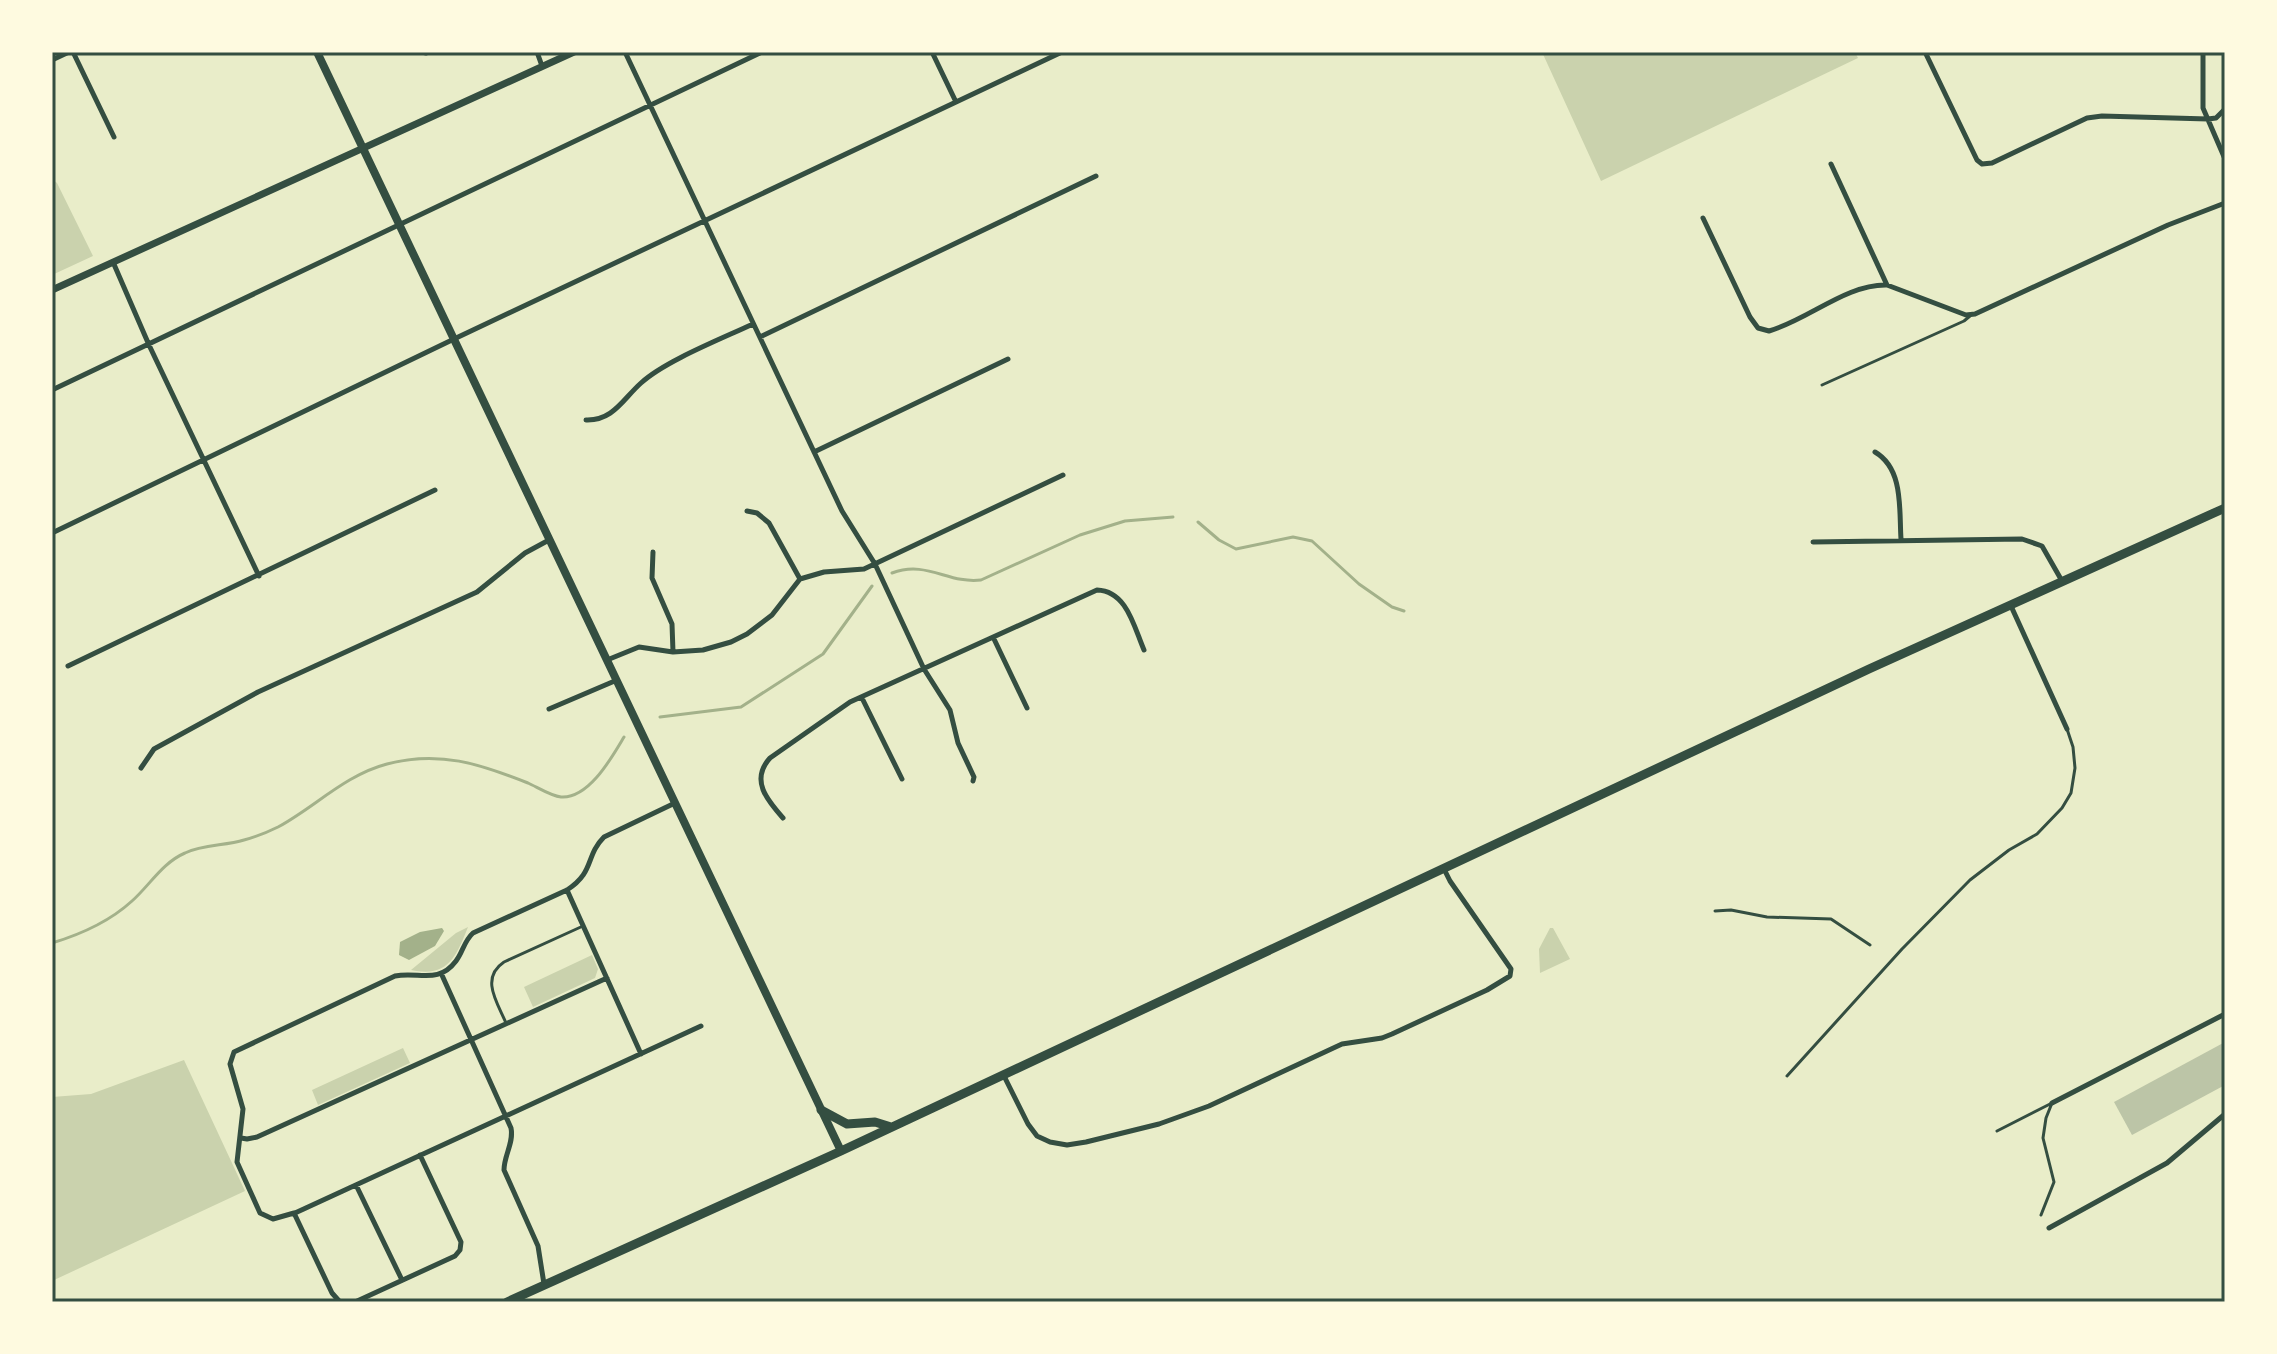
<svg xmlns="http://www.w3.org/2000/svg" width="2277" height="1354" font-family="Jost,sans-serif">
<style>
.green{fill:#cad2ad}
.water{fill:#a3b18a}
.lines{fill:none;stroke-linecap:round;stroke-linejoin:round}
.stream{stroke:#a3b18a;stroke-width:3}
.building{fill:#bcc5a7}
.service{stroke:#344e41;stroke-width:3}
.minor{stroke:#344e41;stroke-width:5}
.tertiary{stroke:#344e41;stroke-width:7}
.secondary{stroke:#344e41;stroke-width:8}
.primary{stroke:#344e41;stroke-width:9}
.neatline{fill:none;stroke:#344e41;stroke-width:3}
</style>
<rect width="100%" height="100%" fill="#e9edc9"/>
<path class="green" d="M1542,52H1855L1858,58L1601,181Z
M52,179L57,183L93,256L52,275Z
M468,927C456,957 448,978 411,970L456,933Z
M1550,928H1553L1570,959L1540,973L1539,949Z
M592,955L598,969L595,978L533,1007L524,987Z
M403,1048L410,1063L318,1105L312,1090Z
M184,1060L245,1191L52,1281V1097L91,1094Z"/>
<path class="water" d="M442,928L444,931L435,946L409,960L399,955L400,942L420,932Z"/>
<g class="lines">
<path class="stream" d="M1198,522L1219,540L1236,549L1293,537L1312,541L1359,584L1392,607L1404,611
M892,573C927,560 948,584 981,580L1080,535L1125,521L1173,517
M660,717L741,707L823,654L872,586
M52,943C82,934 109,922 132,901C150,885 162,863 185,853C203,844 225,846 244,840C255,837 268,832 278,827C315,807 345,775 387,764C439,750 480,764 528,783C537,787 551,796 561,797C589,799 612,757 624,737"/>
</g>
<path class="building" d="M2225,1042V1085L2132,1135L2114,1102Z"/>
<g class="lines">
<path class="service" d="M417,52L426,54L432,52
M1822,385L1964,321L1970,316
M1715,911L1731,910L1767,917L1831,919L1870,945
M506,1023C497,1002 480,978 504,962L583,926
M1787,1076L1902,949L1970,880L2009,850L2037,834L2062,808L2071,793L2075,768L2073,747L2067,729
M1997,1131L2052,1103
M2041,1215L2054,1182L2043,1138L2046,1118L2052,1103"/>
<path class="minor" d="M73,52L114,137
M537,52L542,66
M625,52L842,511L875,564L924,669L950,710L958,743L974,777L973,781
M932,52L956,102
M1925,52L1977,160L1982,164L1992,163L2087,118L2102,116L2208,119L2216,118L2225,109
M2203,52V108L2225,159
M52,60L69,52
M1831,164L1887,285
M1703,218L1750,317L1758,328L1769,331C1808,320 1846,284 1887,285L1966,315L1975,314L2168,225L2225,203
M113,262L149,345L259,576
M760,337L1096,176
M52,390L762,52
M586,420C613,421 623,399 641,383C665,361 721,339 753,324
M814,452L1008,359
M1875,452C1904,469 1899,510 1901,539
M747,511L757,513L769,523L800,579
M52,533L454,339L1062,52
M1813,542L2022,539L2042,546L2062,581
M653,552L652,578L672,624L673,652
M2011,606L2067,729
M994,639L1027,708
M607,660L639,647L673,652L703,650L731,642L747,634L772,615L800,579L824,572L864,569L1063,475
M68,666L435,490
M862,698L902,779
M549,709L617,680
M141,768L154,749L258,692L477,592L525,553L549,540
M783,818C767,800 750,780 770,758L850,702L1097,590C1127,591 1134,627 1144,650
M567,890L641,1054
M441,973L511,1128C514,1143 504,1155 504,1170L538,1246L544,1284
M1003,1074L1028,1124L1037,1136L1050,1142L1067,1145L1086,1142L1159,1124L1209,1106L1342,1044L1382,1038L1392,1034L1487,990L1510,976L1511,969L1450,881L1444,869
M2052,1103L2225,1014
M241,1138L247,1139L257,1137L607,978
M356,1185L402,1280
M295,1213L701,1026
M2049,1228L2167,1163L2225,1114
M340,1302L332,1293L294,1213L273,1219L260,1213L237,1162L243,1109L230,1064L234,1052L395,976C418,971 438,985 456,961C463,952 464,941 473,933L567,890C595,872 585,856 604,837L675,803
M355,1302L455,1256L460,1250L461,1242L420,1155"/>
<path class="tertiary" d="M52,290L574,52"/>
<path class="secondary" d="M317,52L841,1151"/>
<path class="primary" d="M821,1110L847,1124L875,1122L891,1127
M507,1302L841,1151L1869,669L2225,508"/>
</g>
<rect width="2277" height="1354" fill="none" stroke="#fefae0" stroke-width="108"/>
<rect x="54" y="54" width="2169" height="1246" class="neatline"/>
</svg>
